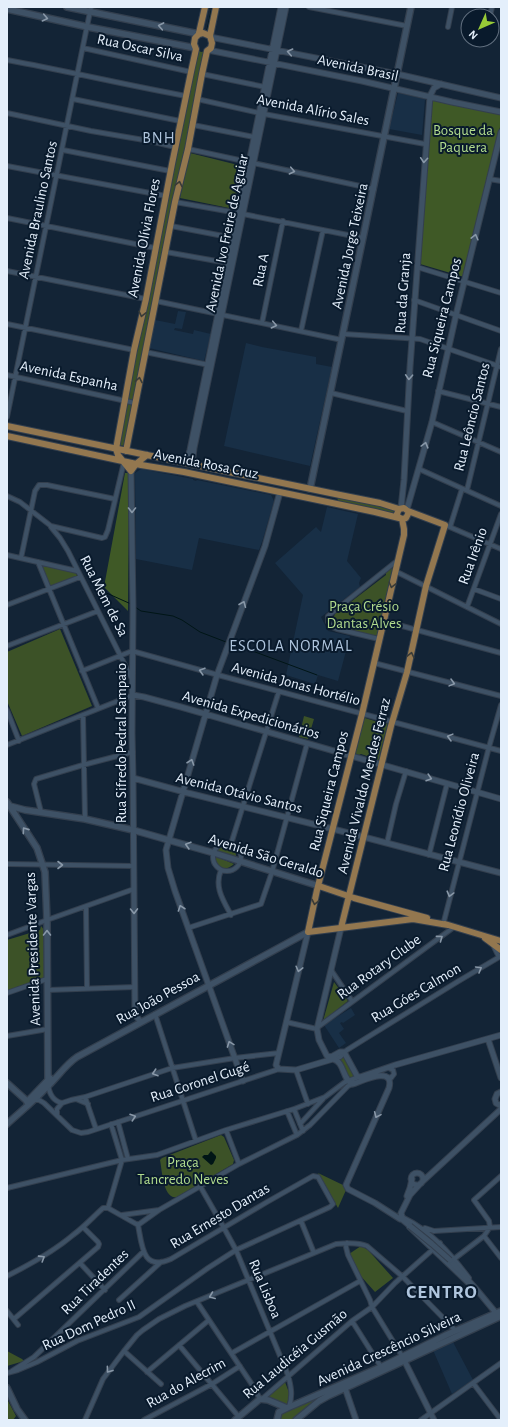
<svg xmlns="http://www.w3.org/2000/svg" width="508" height="1427" font-family="'Alegreya Sans',sans-serif">
<style>
.built{fill:#182f46}
.green{fill:#3c5227}
.forest{fill:#3f5926}
.water{fill:#001516}
.lines{fill:none;stroke-linecap:round;stroke-linejoin:round}
.stream{stroke:#001516;stroke-width:1}
.minor-casing{stroke:#333f4e;stroke-width:6}
.tertiary-casing{stroke:#333f4e;stroke-width:7}
.secondary-casing{stroke:#333f4e;stroke-width:8}
.primary-casing{stroke:#333f4e;stroke-width:8}
.minor{stroke:#3e5165;stroke-width:4}
.tertiary{stroke:#3e5165;stroke-width:5}
.secondary{stroke:#3e5165;stroke-width:5.5}
.primary{stroke:#93774f;stroke-width:6}
.tertiary-bridge-casing{stroke:#333f4e;stroke-width:7;stroke-linecap:butt}
.tertiary-bridge{stroke:#3e5165;stroke-width:5}
.oneway{stroke:#8998a8}
.oneway2{stroke:#393b38}
.labels{text-anchor:middle;dominant-baseline:central;stroke-width:4;stroke-linejoin:round;paint-order:stroke}
.street-label{font-size:15px;fill:#e4effb;stroke:#091a2c}
.park-label{font-size:15px;fill:#b1db8d;stroke:#091a2c}
.neighbourhood-label{font-size:16px;letter-spacing:1px;fill:#afc5dd;stroke:#091a2c}
.district-label{font-size:19px;font-weight:bold;letter-spacing:1px;fill:#afc5dd;stroke:#091a2c}
</style>
<rect width="100%" height="100%" fill="#132436"/>
<path class="built" d="M398,93L425,99L422,135L389,129Z
M178,311L186,312L182,329L175,328L174,330L193,334L194,330L211,334L204,361L149,348L155,320L175,324Z
M246,343L262,347L316,357V364L332,367L310,466L224,446Z
M141,469L193,479V480L196,481L197,480L271,495L274,501L263,539L259,550L199,538L192,570L136,559L135,473Z
M327,507L358,514L347,561L361,578L359,583L360,587L321,617L328,631L350,636L338,681L318,675L315,684L286,675L303,595L275,563L316,527L321,532Z
M351,1008L355,1015L343,1023L342,1022L340,1023L344,1029L339,1033L346,1043L339,1048L324,1025Z
M453,1342L473,1380L452,1394L433,1350Z"/>
<path class="green" d="M196,49L201,52L207,51L125,446L118,445Z
M190,153L242,166L234,209L180,198Z
M338,497L394,509L393,516L337,503Z
M41,564L75,572L77,575L76,577L52,587L49,586Z
M395,565L378,637L336,627L332,621L335,614L386,575V573Z
M60,629L92,706L22,736L7,701V652Z
M304,716L314,719L308,739L299,737Z
M365,718L381,723L386,722L388,726L386,730L380,754L382,756L377,761L374,760L373,758L361,754L359,755L354,753L357,748L363,719Z
M221,845C229,844 237,849 236,858L214,850Z
M212,855L234,864C225,873 211,869 212,855Z
M41,926L45,931V978L7,993V940L40,930Z
M334,982L348,1001L323,1021Z
M344,1053L357,1077L348,1079L338,1060Z
M221,1135L224,1137L234,1160L233,1164L177,1197C163,1200 162,1170 160,1160L162,1158Z
M318,1173L343,1185L346,1190L338,1208Z
M361,1246L368,1250L393,1278L375,1292L358,1273L349,1254Z
M7,1351L22,1359L24,1361L7,1366Z
M285,1382L290,1395L287,1404L285,1405L266,1398Z
M332,1391L317,1399L292,1420H277L278,1416L287,1409L296,1407Z
M7,1399L16,1416L13,1420H7Z"/>
<path class="forest" d="M432,99L501,112V123L464,277L420,264Z
M125,473H129L128,611L104,587Z"/>
<path class="water" d="M211,1151L216,1156V1158L213,1164L211,1165L202,1157L204,1155H208Z"/>
<g class="lines">
<path class="stream" d="M207,30L212,7
M102,591L131,604
M135,607L141,611L173,616L182,620L200,632L226,642
M231,643L317,675"/>
<g class="minor-casing">
<path id="minor" d="M309,7L407,26
M490,16L492,7
M448,27L452,7
M83,48L191,72
M7,60C67,71 126,85 186,96
M202,74L265,87
M73,99L180,121
M197,99L264,114L425,144
M7,113L91,131L150,141L175,147
M193,125L254,137
M188,149L374,189
M63,150L170,171
M7,166L166,196
M489,179L501,181
M175,202L238,213L363,238
M7,218L155,248
M171,226L234,238
M166,252L228,263
M417,267L501,293
M7,271L146,299
M414,300L501,331
M156,301L342,340
M262,323L283,221
M7,324L134,350
M301,331L323,230
M344,334L420,339L501,367
M145,352L209,365
M7,375L135,403
M438,391L501,407
M331,393L407,411
M7,417L91,7
M432,422L501,452
M419,469L501,506
M467,490L501,349
M7,496L20,502L51,526L102,538L105,537L108,530L124,462
M445,525L501,549
M51,527L60,538L68,551L132,679
M450,527L462,489
M7,555L77,571
M21,558L35,491L39,485H47L115,499
M38,562L98,708
M395,571L501,624
M474,589L501,599
M7,605L80,577
M467,607L501,514
M384,621L501,653
M379,639L337,629L332,627L328,622V616L398,560
M7,646L98,611
M374,663L501,696
M82,671L132,651L218,675L501,751
M7,710L19,741
M83,715L85,819
M7,745L133,695
M41,812L34,784L36,779L83,765L133,752
M387,843L396,804L406,771
M213 857a14 14 0 1 1 28 0a14 14 0 1 1-28 0Z
M231,844L279,691
M429,855L447,784
M7,864L134,866
M221,870C214,887 223,900 231,915
M86,907L87,988
M443,925L489,747L501,705
M188,928L261,904L272,872L307,744
M7,935L47,920L134,889
M493,945L499,957
M331,970L352,1001
M48,990L135,987
M7,993L47,979
M155,1014L196,1141
M286,1022L317,1029
M318,1027L454,927
M7,1036L48,1029
M333,1059L340,1057L347,1050L363,1040L457,982L501,956
M296,1070L308,1104
M387,1077L391,1078L394,1074L393,1070L389,1068
M48,1084C49,1093 53,1101 62,1103
M85,1097L96,1129
M76,1099L88,1104
M35,1100H39L44,1103L72,1130L81,1133L88,1132L279,1069
M294,1109L303,1131
M287,1111L297,1135
M57,1115V1109L62,1103L71,1100L85,1097L172,1068L235,1058L279,1053
M118,1122L128,1159
M111,1124L122,1160
M300,1124L323,1099
M226,1130L239,1164
M200,1186L224,1228L236,1250L288,1375C291,1386 293,1396 289,1407
M7,1188L122,1160L157,1155L226,1130L294,1109L325,1097L345,1082L359,1077
M108,1208L122,1160
M122,1215L159,1210L239,1164L297,1135L310,1125L348,1086L353,1084
M402,1217C431,1231 449,1252 469,1278
M301,1221L314,1253
M138,1225L159,1210
M409,1227L468,1283
M490,1227L489,1221L474,1200L501,1176
M425,1228L434,1231L501,1227
M484,1236L501,1258
M347,1243L346,1247L348,1255L370,1300L372,1307L402,1356
M454,1259L484,1236L490,1227
M80,1263L105,1290
M7,1276C31,1264 53,1252 73,1235C84,1227 93,1217 103,1208H108
M119,1300L161,1262
M197,1302L253,1386L260,1399
M7,1311L18,1325
M14,1319L98,1247L99,1244L98,1242L83,1227
M352,1321L381,1367
M179,1345L239,1417
M124,1351L161,1384
M232,1353L360,1281
M12,1371L34,1357L143,1252
M147,1372L209,1320
M7,1373L18,1370L37,1362L77,1341L139,1317L208,1268L236,1250L330,1207L333,1204L318,1177L313,1176L267,1202L171,1259C142,1272 142,1245 138,1225L108,1208
M473,1383L501,1420
M262,1399L352,1321L372,1307L395,1283L440,1243
M85,1420L103,1379L124,1351L137,1335L143,1330L159,1319L185,1306L336,1244C345,1243 358,1242 367,1246L403,1277L456,1331
M144,1420L212,1384L240,1366
M421,1420L501,1363"/>
</g>
<g class="tertiary-casing">
<path id="tertiary" d="M210,37L397,74L501,98
M208,50L362,81L452,102L501,112
M186,463L190,450L281,7
M192,465L194,448L286,7
M131,471L133,609L132,733L133,778L135,1015L141,1022
M401,508L404,480L410,367L430,96L434,88L441,84
M407,509L432,422L456,315L501,132
M133,695L144,697L181,707L501,799
M133,778L188,793L337,830L501,873
M341,928L317,1029L319,1040L327,1056L331,1057L340,1052H344L357,1076L360,1077L395,1065L501,1035
M308,932L276,1065L279,1069L296,1070L333,1059C345,1062 342,1080 353,1084C362,1081 395,1065 389,1088L346,1185L348,1189L375,1203L400,1219
M488,1039L501,1078
M243,1081L175,891L168,868L166,850L217,675L265,546L280,492
M501,1092L497,1094L495,1099L496,1103L501,1106
M411 1179a6 6 0 1 1 12 0a6 6 0 1 1-12 0Z
M422,1182L501,1109
M407,1196L410,1188L412,1179
M410,1226L403,1220L401,1213L410,1195L420,1184
M450,1260L477,1290L496,1313
M404,1360L434,1420
M344,1385L356,1420"/>
</g>
<g class="secondary-casing">
<path id="secondary" d="M67,7L199,34
M7,9L88,27L195,48
M310,489C345,328 377,168 411,7
M7,802L37,848L45,872L47,920L48,1081
M7,806H10L25,810L85,819L133,830L214,853L319,886
M7,1083L28,1102
M27,1102L50,1078
M7,1124C20,1112 34,1101 46,1088C57,1078 65,1065 77,1057L308,932
M7,1388L17,1409L25,1420
M235,1420L260,1399L268,1400L287,1408
M277,1420L279,1412L287,1408L381,1367L446,1335L501,1311
M296,1420L319,1401L328,1396L501,1316"/>
</g>
<g class="primary-casing">
<path id="primary" d="M199,33L205,7
M210,36L216,7
M7,426L340,495L380,503L399,509L404,508L409,512L406,518L402,519L398,517L397,514L399,509
M7,436L141,465L184,472L375,512L399,518
M116,449L134,350L146,299L172,164L191,72L196,49L194,44L195,38L199,34L203,33L210,36L212,43L211,48L207,51L202,74L188,149L175,202L126,451
M116,449L118,455L131,471L136,464L147,455
M402,519L404,529V535L362,714L317,890L308,932L413,919L448,925
M319,886L354,898L427,918
M445,924L501,941
M341,928L391,726L407,672L426,586L445,525L408,511
M485,938L501,950"/>
</g>
<use href="#minor" class="minor"/>
<use href="#tertiary" class="tertiary"/>
<use href="#secondary" class="secondary"/>
<use href="#primary" class="primary"/>
<g class="tertiary-bridge-casing">
<path id="tertiary-bridge" d="M410,1226L432,1244L450,1260"/>
</g>
<use href="#tertiary-bridge" class="tertiary-bridge"/>
</g>
<defs><path id="oneway-chevron" d="M-2-3.5L2.5 0L-2 3.5" fill="none" stroke-width="1.6" stroke-linecap="round" stroke-linejoin="round"/></defs>
<g class="oneway">
<use href="#oneway-chevron" transform="translate(45 18) rotate(12)"/>
<use href="#oneway-chevron" transform="translate(161 26) rotate(-169)"/>
<use href="#oneway-chevron" transform="translate(290 52) rotate(-168)"/>
<use href="#oneway-chevron" transform="translate(424 160) rotate(94)"/>
<use href="#oneway-chevron" transform="translate(292 171) rotate(12)"/>
<use href="#oneway-chevron" transform="translate(475 237) rotate(-76)"/>
<use href="#oneway-chevron" transform="translate(274 325) rotate(12)"/>
<use href="#oneway-chevron" transform="translate(409 377) rotate(93)"/>
<use href="#oneway-chevron" transform="translate(425 445) rotate(-75)"/>
<use href="#oneway-chevron" transform="translate(132 510) rotate(90)"/>
<use href="#oneway-chevron" transform="translate(243 604) rotate(-68)"/>
<use href="#oneway-chevron" transform="translate(202 671) rotate(-164)"/>
<use href="#oneway-chevron" transform="translate(452 683) rotate(15)"/>
<use href="#oneway-chevron" transform="translate(450 737) rotate(-165)"/>
<use href="#oneway-chevron" transform="translate(191 762) rotate(-71)"/>
<use href="#oneway-chevron" transform="translate(429 778) rotate(17)"/>
<use href="#oneway-chevron" transform="translate(25 830) rotate(-125)"/>
<use href="#oneway-chevron" transform="translate(188 845) rotate(-164)"/>
<use href="#oneway-chevron" transform="translate(60 865)"/>
<use href="#oneway-chevron" transform="translate(450 894) rotate(105)"/>
<use href="#oneway-chevron" transform="translate(181 908) rotate(-109)"/>
<use href="#oneway-chevron" transform="translate(134 911) rotate(89)"/>
<use href="#oneway-chevron" transform="translate(47 933) rotate(-90)"/>
<use href="#oneway-chevron" transform="translate(440 938) rotate(-36)"/>
<use href="#oneway-chevron" transform="translate(299 969) rotate(104)"/>
<use href="#oneway-chevron" transform="translate(479 969) rotate(-30)"/>
<use href="#oneway-chevron" transform="translate(230 1044) rotate(-110)"/>
<use href="#oneway-chevron" transform="translate(155 1073) rotate(162)"/>
<use href="#oneway-chevron" transform="translate(377 1115) rotate(114)"/>
<use href="#oneway-chevron" transform="translate(133 1117) rotate(-18)"/>
<use href="#oneway-chevron" transform="translate(42 1258) rotate(-32)"/>
<use href="#oneway-chevron" transform="translate(212 1296) rotate(158)"/>
<use href="#oneway-chevron" transform="translate(109 1370) rotate(126)"/>
</g>
<g class="oneway2">
<use href="#oneway-chevron" transform="translate(179 184) rotate(-78)"/>
<use href="#oneway-chevron" transform="translate(142 314) rotate(103)"/>
<use href="#oneway-chevron" transform="translate(139 380) rotate(-79)"/>
<use href="#oneway-chevron" transform="translate(392 585) rotate(104)"/>
<use href="#oneway-chevron" transform="translate(411 655) rotate(-77)"/>
<use href="#oneway-chevron" transform="translate(315 902) rotate(102)"/>
</g>
<g class="labels">
<g class="street-label">
<text transform="translate(140 48) rotate(12)">Rua Oscar Silva</text>
<text transform="translate(358 68) rotate(12)">Avenida Brasil</text>
<text transform="translate(313 110) rotate(11)">Avenida Alírio Sales</text>
<text transform="translate(38 210) rotate(-78)">Avenida Braulino Santos</text>
<text transform="translate(227 233) rotate(-78)">Avenida Ivo Freire de Aguiar</text>
<text transform="translate(144 238) rotate(-79)">Avenida Olívia Flores</text>
<text transform="translate(350 246) rotate(-78)">Avenida Jorge Teixeira</text>
<text transform="translate(261 270) rotate(-78)">Rua A</text>
<text transform="translate(403 293) rotate(-86)">Rua da Granja</text>
<text transform="translate(442 318) rotate(-76)">Rua Siqueira Campos</text>
<text transform="translate(69 376) rotate(12)">Avenida Espanha</text>
<text transform="translate(472 417) rotate(-76)">Rua Leôncio Santos</text>
<text transform="translate(206 464) rotate(11)">Avenida Rosa Cruz</text>
<text transform="translate(473 556) rotate(-70)">Rua Irênio</text>
<text transform="translate(104 596) rotate(63)">Rua Mem de Sa</text>
<text transform="translate(296 684) rotate(15)">Avenida Jonas Hortélio</text>
<text transform="translate(251 715) rotate(16)">Avenida Expedicionários</text>
<text transform="translate(121 743) rotate(-90)">Rua Sifredo Pedral Sampaio</text>
<text transform="translate(364 786) rotate(-76)">Avenida Vivaldo Mendes Ferraz</text>
<text transform="translate(329 791) rotate(-76)">Rua Siqueira Campos</text>
<text transform="translate(239 793) rotate(14)">Avenida Otávio Santos</text>
<text transform="translate(459 812) rotate(-75)">Rua Leonídio Oliveira</text>
<text transform="translate(266 856) rotate(17)">Avenida São Geraldo</text>
<text transform="translate(33 949) rotate(-92)">Avenida Presidente Vargas</text>
<text transform="translate(379 967) rotate(-36)">Rua Rotary Clube</text>
<text transform="translate(416 993) rotate(-31)">Rua Góes Calmon</text>
<text transform="translate(158 998) rotate(-29)">Rua João Pessoa</text>
<text transform="translate(200 1082) rotate(-18)">Rua Coronel Gugé</text>
<text transform="translate(220 1216) rotate(-31)">Rua Ernesto Dantas</text>
<text transform="translate(95 1282) rotate(-44)">Rua Tiradentes</text>
<text transform="translate(265 1289) rotate(67)">Rua Lisboa</text>
<text transform="translate(89 1325) rotate(-25)">Rua Dom Pedro II</text>
<text transform="translate(389 1349) rotate(-25)">Avenida Crescêncio Silveira</text>
<text transform="translate(295 1354) rotate(-40)">Rua Laudicéia Gusmão</text>
<text transform="translate(186 1383) rotate(-29)">Rua do Alecrim</text>
</g>
<g class="park-label">
<text x="463" y="130">Bosque da<tspan x="463" dy="17">Paquera</tspan></text>
<text x="364" y="606">Praça Crésio<tspan x="364" dy="17">Dantas Alves</tspan></text>
<text x="183" y="1162">Praça<tspan x="183" dy="17">Tancredo Neves</tspan></text>
</g>
<g class="neighbourhood-label">
<text x="159" y="138">BNH</text>
<text x="291" y="646">ESCOLA NORMAL</text>
</g>
<g class="district-label">
<text x="442" y="1292">CENTRO</text>
</g>
</g>
<rect width="508" height="1427" fill="none" stroke="#e4effb" stroke-width="16"/>
<g transform="translate(480 28) rotate(225)"><circle r="19" fill="#091a2c" stroke="#616f7f"/>
<path d="M0-3L7 15L0 10L-7 15Z" fill="#98cb37"/>
<text y="-6" font-size="11" font-weight="bold" text-anchor="middle" fill="#e4effb">N</text>
</g>
</svg>
